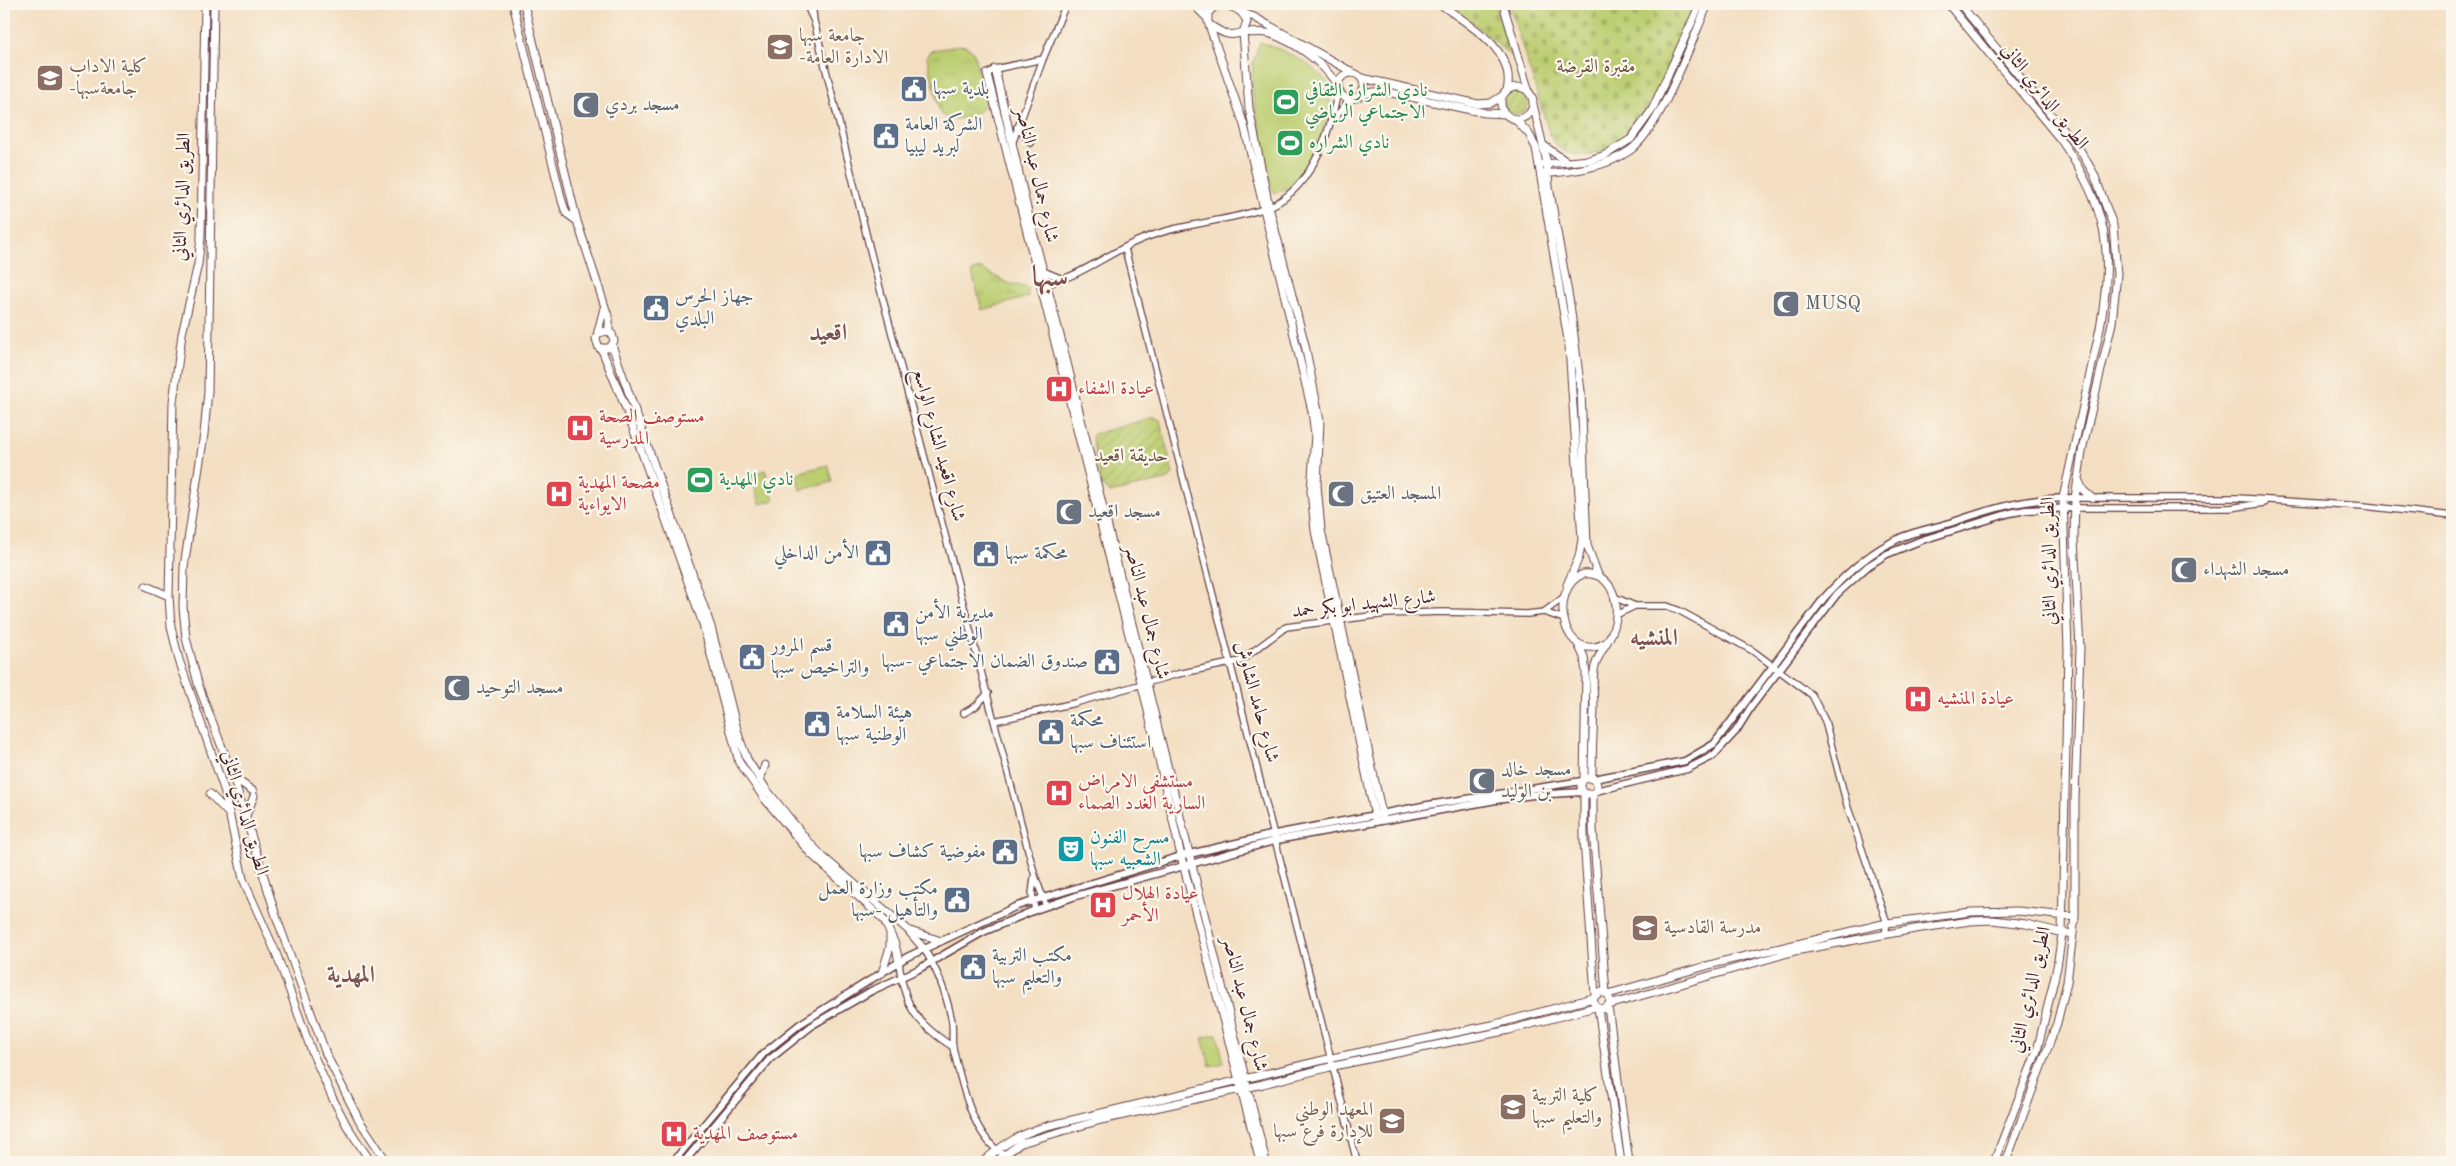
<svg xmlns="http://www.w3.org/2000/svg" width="2456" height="1166" font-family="'Old Standard TT',Amiri,serif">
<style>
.cemetery{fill:url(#cemetery-stones);stroke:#83764e}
.park{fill:url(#park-tufts);stroke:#83764e}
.garden{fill:url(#garden-furrows);stroke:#83764e}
.pitch{fill:#bccd70;stroke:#83764e}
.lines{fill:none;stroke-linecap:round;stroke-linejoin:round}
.tertiary-casing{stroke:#633c42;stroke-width:8}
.secondary-casing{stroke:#633c42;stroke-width:9}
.primary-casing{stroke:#633c42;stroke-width:9}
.tertiary{stroke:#fff;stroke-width:5.5}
.secondary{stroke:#fff;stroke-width:6}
.primary{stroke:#fff;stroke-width:7}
.labels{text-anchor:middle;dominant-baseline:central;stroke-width:4.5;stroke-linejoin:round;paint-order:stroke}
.education-label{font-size:19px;fill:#785e54;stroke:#fbf7ec;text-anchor:start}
.park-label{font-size:19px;fill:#6c5340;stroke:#fbf7ec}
.service-label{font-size:19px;fill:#4e5e75;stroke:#fbf7ec;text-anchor:start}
.leisure-label{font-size:19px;fill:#27864d;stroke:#fbf7ec;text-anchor:start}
.street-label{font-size:19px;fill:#4a1f2b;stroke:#fbf7ec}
.worship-label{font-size:19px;fill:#5b616d;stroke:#fbf7ec;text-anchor:start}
.health-label{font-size:19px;fill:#be3a42;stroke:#fbf7ec;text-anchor:start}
.culture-label{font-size:19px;fill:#0d838f;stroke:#fbf7ec;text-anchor:start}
.district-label{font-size:24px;font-weight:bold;fill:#7d5151;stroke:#fbf7ec}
.town-label{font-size:29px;font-weight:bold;fill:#7d5151;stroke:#fbf7ec}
</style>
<defs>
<pattern id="cemetery-stones" width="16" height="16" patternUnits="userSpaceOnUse" patternTransform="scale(1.25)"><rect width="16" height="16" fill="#bccd70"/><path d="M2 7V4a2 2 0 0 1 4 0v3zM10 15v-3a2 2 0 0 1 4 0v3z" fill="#a3b061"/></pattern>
<pattern id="park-tufts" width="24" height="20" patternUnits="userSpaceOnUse" patternTransform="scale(1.25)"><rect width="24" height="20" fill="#bccd70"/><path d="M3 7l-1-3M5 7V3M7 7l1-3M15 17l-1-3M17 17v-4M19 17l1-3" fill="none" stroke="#a3b061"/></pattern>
<pattern id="garden-furrows" width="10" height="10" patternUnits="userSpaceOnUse" patternTransform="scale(1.25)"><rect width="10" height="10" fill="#bccd70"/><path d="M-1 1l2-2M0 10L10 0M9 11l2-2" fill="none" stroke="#a3b061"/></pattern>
</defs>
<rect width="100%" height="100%" fill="#fbf7ec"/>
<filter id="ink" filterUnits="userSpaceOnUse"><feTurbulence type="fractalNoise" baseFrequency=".02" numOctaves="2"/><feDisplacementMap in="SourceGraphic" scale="10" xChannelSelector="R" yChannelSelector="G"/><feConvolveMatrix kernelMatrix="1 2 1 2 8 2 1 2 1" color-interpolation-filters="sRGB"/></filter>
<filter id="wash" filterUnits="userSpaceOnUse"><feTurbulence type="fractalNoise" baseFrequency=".0096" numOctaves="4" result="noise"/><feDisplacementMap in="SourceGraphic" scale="20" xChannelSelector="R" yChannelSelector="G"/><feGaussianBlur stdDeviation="1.12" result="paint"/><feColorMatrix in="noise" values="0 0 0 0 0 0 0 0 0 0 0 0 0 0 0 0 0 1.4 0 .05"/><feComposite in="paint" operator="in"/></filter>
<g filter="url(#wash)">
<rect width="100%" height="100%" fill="#f3dec1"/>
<path class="cemetery" d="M1443,4H1495L1511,56L1471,21Z
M1509,4H1693C1682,30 1647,125 1628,138C1618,145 1601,153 1590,154C1569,156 1563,154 1551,138Z"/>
<path class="park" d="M959,45L966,46L973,51L986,101C981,116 961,120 947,119L940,113L927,57L931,51Z
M979,268L1008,283L1028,288V297L982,310L972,272Z"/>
<path class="garden" d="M1504 102a12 12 0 1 1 24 0a12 12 0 1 1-24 0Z
M1154,417L1160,420L1173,474L1169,479L1110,493L1101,485L1092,437L1094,434Z"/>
<path class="pitch" d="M1260,42C1290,53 1310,61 1331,86L1329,118L1305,169L1289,188L1275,193L1272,190L1252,91L1253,62Z
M828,465L832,482L800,490L796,473Z
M765,470L774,500L760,504L751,475Z
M1217,1034L1224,1063L1210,1066L1202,1038Z"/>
</g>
<g filter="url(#ink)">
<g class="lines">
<g class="tertiary-casing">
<path id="tertiary" d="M806,4L814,21
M812,4L814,21L872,258L1035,876L1046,906
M987,74L995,69L1043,59
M1334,119L1350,99
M1017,127L1031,143
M1012,144L1043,59L1066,4
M1125,249L1357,1162
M1043,271L1060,278
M1042,285C1080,278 1110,251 1145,238C1183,223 1224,222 1263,209C1310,194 1330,134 1338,90
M2075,498H2237L2364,506L2452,516
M2075,508H2230L2264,503
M1614,597L1635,606H1667L1680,611L1753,651L1812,695L1825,721L1847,805L1887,923L1885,934
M1544,612L1563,598
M1616,615L1635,606
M964,713L976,706L988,693
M994,721L1075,703L1178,674L1240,661L1286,627L1386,614L1442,612L1527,614L1544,612L1564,619
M1034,878L1032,894L1035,910
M924,949C937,969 946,994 951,1017C954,1027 951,1038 953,1048C961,1081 972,1136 1003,1154
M899,962C904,1007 916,1023 953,1047"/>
</g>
<g class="secondary-casing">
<path id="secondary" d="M1594,779L1685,761L1714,744L1824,598C1846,573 1871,551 1902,537C1919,530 1939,527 1956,521C2000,506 2029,498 2075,498
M1596,791L1687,769L1713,756L1736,731L1751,707L1837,594L1868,566L1887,554L1922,540L2010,513L2026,510L2075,508
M673,1162L764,1053L800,1024L907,957L1017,906L1181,856L1275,834L1428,805L1582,781
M684,1162L770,1059L814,1024L871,991L917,970L983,932L1035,910L1076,896L1277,840L1496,800L1533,795L1583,792"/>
</g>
<g class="primary-casing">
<path id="primary" d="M205,4L201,237L198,264L182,334L173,402L169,596L171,627L179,660L224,789L243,879L276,953L312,1052L332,1097L347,1126L371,1162
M214,4L208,391L204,434L184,567L183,607L186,638L199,687L233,776L276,916L326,1054L359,1120L387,1162
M513,4L562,201L566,213L577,221
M524,4L577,221L609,319V332
M1193,4L1207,18
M1440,4C1467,24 1517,50 1507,90
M1503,4L1529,92
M1948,4L2061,140C2107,208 2114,247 2100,328L2063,498L2068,650L2062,934L2057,967L2037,1051L1994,1162
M1960,4L2080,150L2094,174L2113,225L2117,274L2112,323L2083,446L2075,498L2074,539L2080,648L2075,799V917L2067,982L2057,1023L2006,1162
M1243,13L1254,17L1352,72
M1210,25C1220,32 1230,38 1243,32L1247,22C1243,9 1229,4 1216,5L1208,13V22L1244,125L1312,411L1315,435L1311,491L1315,531L1376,821
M1243,32L1249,108L1269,207L1305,345L1320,421L1317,485L1321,530L1383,819
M1244,32C1252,34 1262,31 1271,34C1296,43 1323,62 1337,85
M995,69L1029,217L1063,347L1266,1162
M1338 86a13 13 0 1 1 26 0a13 13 0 1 1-26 0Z
M987,74L1146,702L1181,856L1260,1162
M1362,78L1478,104L1491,103L1502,96
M1501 103a16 16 0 1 1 32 0a16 16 0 1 1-32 0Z
M1360,96L1373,92H1387L1485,113L1506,114
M1533,104L1547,163L1549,187L1570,304L1581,391L1587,545L1598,575
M1515,119L1529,134L1536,148L1569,346L1582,539L1579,557L1567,585
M1543,145L1567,162
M1544,164L1590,160L1605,155L1631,139L1652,110L1700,4
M1544,174C1573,171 1604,168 1629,151C1661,129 1691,42 1708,4
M599,333L607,331L612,334L614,341L610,348H599L596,339L604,308
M612,345L711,627L739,737L747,759L766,789L807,840L823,857L907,929L924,949
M601,348L627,411L703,624L739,762L764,798L811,854L884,920L895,944L899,962
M2078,479L2083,490L2092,498
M146,586L169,596
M1578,644L1584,657L1586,674L1584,779
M233,777L253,791
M1581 786a8 8 0 1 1 16 0a8 8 0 1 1-16 0Z
M1592,778C1592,755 1593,732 1594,709C1594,697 1592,683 1594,671C1596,655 1608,644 1613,630C1622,606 1613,571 1583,574C1546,589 1564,666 1605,643
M760,780L765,765
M1584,793V840L1595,995
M1593,793V829L1606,993
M210,794L229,814
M245,818L254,796
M910,931L941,941
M882,973L890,947V936
M1608,994L1610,1000L1608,1006L1603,1009L1595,1007L1593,998L1600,992L1608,994L1720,962L1887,923L1971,912L2018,911L2075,917
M1609,1005L1795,951L1915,929L1970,921L1993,920L2026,924L2067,934
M1608,1006L1629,1162
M1598,1008L1621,1162
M983,1162C1002,1144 1022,1133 1047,1126L1332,1058L1492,1025L1593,998
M995,1162L1021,1143L1101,1120L1263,1084L1334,1066L1509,1030L1595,1007"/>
</g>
<use href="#tertiary" class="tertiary"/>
<use href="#secondary" class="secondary"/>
<use href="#primary" class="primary"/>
</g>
</g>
<defs>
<g id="university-square" transform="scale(1.4375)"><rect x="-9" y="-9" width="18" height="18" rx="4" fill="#8d6e63" stroke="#fbf7ec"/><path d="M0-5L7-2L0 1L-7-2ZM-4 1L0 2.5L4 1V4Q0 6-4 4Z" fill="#fff"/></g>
<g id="civic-square" transform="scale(1.4375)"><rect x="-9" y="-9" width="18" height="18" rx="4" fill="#5c6f8a" stroke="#fbf7ec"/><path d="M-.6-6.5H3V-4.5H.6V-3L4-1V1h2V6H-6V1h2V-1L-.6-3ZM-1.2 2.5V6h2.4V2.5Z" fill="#fff"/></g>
<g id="stadium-square" transform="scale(1.4375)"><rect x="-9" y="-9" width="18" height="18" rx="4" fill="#2e9e5b" stroke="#fbf7ec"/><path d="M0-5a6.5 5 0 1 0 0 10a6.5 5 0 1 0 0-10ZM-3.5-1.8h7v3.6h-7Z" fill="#fff"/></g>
<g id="mosque-square" transform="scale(1.4375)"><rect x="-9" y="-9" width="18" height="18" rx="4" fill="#6b7280" stroke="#fbf7ec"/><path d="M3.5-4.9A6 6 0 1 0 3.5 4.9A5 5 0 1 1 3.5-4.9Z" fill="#fff"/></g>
<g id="hospital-square" transform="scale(1.4375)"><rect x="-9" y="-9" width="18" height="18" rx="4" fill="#e0444e" stroke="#fbf7ec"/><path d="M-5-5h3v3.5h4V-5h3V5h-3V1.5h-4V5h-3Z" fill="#fff"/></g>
<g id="theatre-square" transform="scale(1.4375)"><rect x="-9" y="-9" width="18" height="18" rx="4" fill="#0f9aa8" stroke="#fbf7ec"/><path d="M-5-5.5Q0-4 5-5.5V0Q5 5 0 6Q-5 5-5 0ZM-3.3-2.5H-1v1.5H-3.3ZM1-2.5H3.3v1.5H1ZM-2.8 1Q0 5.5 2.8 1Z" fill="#fff"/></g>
<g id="school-square" transform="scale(1.4375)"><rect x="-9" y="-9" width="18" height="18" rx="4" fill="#8d6e63" stroke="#fbf7ec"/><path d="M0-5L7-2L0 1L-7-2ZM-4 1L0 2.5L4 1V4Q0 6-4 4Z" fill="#fff"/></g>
</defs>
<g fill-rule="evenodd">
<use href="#university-square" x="780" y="47"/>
<use href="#university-square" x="50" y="78"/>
<use href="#civic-square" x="914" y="89"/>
<use href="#stadium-square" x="1286" y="102"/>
<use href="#mosque-square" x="586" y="105"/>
<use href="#civic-square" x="886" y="136"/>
<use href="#stadium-square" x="1290" y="143"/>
<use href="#mosque-square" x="1786" y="304"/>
<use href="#civic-square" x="656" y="308"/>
<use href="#hospital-square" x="1059" y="389"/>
<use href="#hospital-square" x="580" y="428"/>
<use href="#stadium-square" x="700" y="480"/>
<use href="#hospital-square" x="559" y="494"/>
<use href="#mosque-square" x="1341" y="494"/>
<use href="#mosque-square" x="1069" y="512"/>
<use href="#civic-square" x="878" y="553"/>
<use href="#civic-square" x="986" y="554"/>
<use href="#mosque-square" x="2184" y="570"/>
<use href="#civic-square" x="896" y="624"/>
<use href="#civic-square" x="752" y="657"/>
<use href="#civic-square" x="1107" y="662"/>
<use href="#mosque-square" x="457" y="688"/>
<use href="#hospital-square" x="1918" y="699"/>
<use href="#civic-square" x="817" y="724"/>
<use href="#civic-square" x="1051" y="732"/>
<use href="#mosque-square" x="1482" y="781"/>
<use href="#hospital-square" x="1059" y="793"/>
<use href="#theatre-square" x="1071" y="849"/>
<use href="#civic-square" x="1005" y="852"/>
<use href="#civic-square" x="957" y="900"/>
<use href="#hospital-square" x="1103" y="905"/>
<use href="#school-square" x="1645" y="928"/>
<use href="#civic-square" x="973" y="967"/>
<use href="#university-square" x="1513" y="1107"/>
<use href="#university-square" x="1392" y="1121"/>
<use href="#hospital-square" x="674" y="1134"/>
</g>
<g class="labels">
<g class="education-label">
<text x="799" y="36">جامعة سبها<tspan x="799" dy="22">-الادارة العامة</tspan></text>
<text x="69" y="67">كلية الاداب<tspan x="69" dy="22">-جامعةسبها</tspan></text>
<text x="1664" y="928">مدرسة القادسية</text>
<text x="1532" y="1096">كلية التربية<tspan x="1532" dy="22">والتعليم سبها</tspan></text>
<text x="1373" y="1110" text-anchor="end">المعهد الوطني<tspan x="1373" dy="22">للإدارة فرع سبها</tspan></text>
</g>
<g class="park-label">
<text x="1596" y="67">مقبرة القرضة</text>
<text x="1131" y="456">حديقة اقعيد</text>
</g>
<g class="service-label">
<text x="933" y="89">بلدية سبها</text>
<text x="905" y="125">الشركة العامة<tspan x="905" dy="22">لبريد ليبيا</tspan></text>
<text x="675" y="297">جهاز الحرس<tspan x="675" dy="22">البلدي</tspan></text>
<text x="859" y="553" text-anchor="end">الأمن الداخلي</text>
<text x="1005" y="554">محكمة سبها</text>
<text x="915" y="613">مديرية الأمن<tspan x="915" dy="22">الوطني سبها</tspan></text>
<text x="771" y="646">قسم المرور<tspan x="771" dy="22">والتراخيص سبها</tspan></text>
<text x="1088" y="662" text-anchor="end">صندوق الضمان الاجتماعي -سبها</text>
<text x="836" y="713">هيئة السلامة<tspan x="836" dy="22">الوطنية سبها</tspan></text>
<text x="1070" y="721">محكمة<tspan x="1070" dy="22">استئناف سبها</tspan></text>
<text x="986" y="852" text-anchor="end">مفوضية كشاف سبها</text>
<text x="938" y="889" text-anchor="end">مكتب وزارة العمل<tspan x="938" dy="22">والتأهيل -سبها</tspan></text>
<text x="992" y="956">مكتب التربية<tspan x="992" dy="22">والتعليم سبها</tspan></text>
</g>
<g class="leisure-label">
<text x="1305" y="91">نادي الشرارة الثقافي<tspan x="1305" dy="22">الاجتماعي الرياضي</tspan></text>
<text x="1309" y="143">نادي الشراره</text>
<text x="719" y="480">نادي المهدية</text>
</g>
<g class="street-label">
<text transform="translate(2044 97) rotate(52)">الطريق الدائري الثاني</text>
<text transform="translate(1036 175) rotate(77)">شارع جمال عبد الناصر</text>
<text transform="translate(183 197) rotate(-88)">الطريق الدائري الثاني</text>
<text transform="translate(938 445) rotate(75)">شارع اقعيد الشارع الواسع</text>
<text transform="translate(2050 561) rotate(-91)">الطريق الدائري الثاني</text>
<text transform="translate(1364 605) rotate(-6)">شارع الشهيد ابو بكر حمد</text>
<text transform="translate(1146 612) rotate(76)">شارع جمال عبد الناصر</text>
<text transform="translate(1256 702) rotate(75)">شارع حامد الشاوش</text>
<text transform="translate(244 813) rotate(74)">الطريق الدائري الثاني</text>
<text transform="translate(2031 990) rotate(-77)">الطريق الدائري الثاني</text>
<text transform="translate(1244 1004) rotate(76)">شارع جمال عبد الناصر</text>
</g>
<g class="worship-label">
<text x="605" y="105">مسجد بردي</text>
<text x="1805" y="304">MUSQ</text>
<text x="1360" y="494">المسجد العتيق</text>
<text x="1088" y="512">مسجد اقعيد</text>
<text x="2203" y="570">مسجد الشهداء</text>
<text x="476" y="688">مسجد التوحيد</text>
<text x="1501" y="770">مسجد خالد<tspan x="1501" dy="22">بن الوليد</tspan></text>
</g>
<g class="health-label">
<text x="1078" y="389">عيادة الشفاء</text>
<text x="599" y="417">مستوصف الصحة<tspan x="599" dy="22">المدرسية</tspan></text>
<text x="578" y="483">مصحة المهدية<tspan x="578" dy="22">الايواءية</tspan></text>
<text x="1937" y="699">عيادة المنشيه</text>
<text x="1078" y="782">مستشفي الامراض<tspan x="1078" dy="22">السارية الغدد الصماء</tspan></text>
<text x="1122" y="894">عيادة الهلال<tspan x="1122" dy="22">الأحمر</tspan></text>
<text x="693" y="1134">مستوصف المهدية</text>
</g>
<g class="culture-label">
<text x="1090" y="838">مسرح الفنون<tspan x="1090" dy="22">الشعبيه سبها</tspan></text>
</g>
<g class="district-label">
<text x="828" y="334">اقعيد</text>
<text x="1654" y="639">المنشيه</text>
<text x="351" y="976">المهدية</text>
</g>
<g class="town-label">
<text x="1050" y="278">سبها</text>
</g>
</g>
<rect width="2456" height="1166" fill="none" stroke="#fbf7ec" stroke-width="20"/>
</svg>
